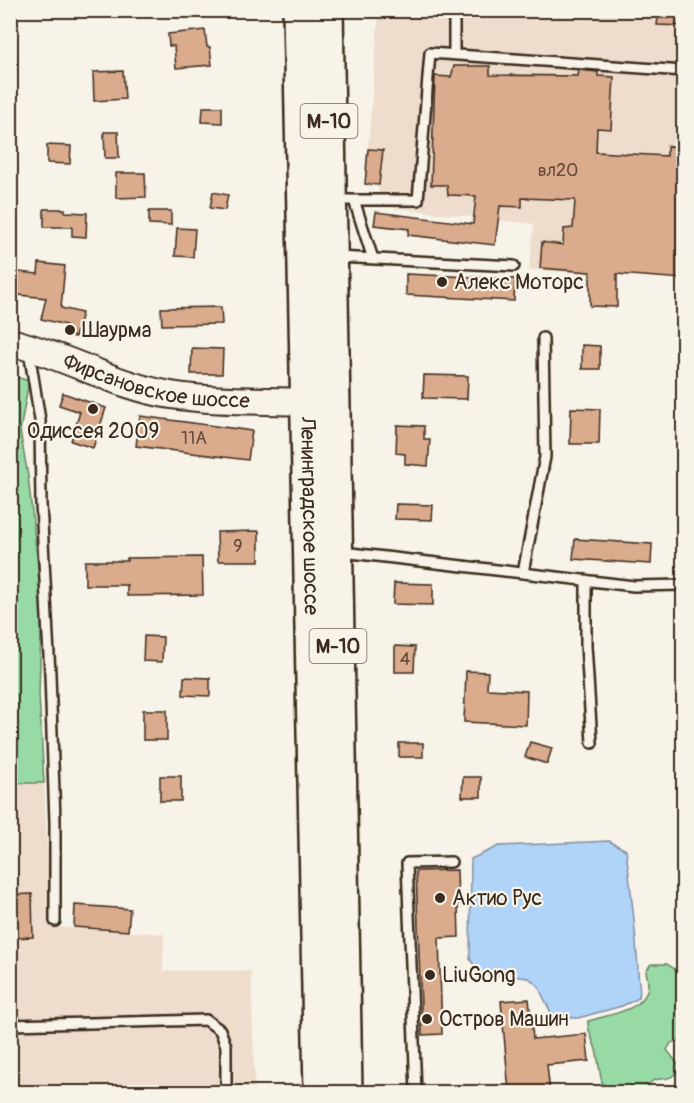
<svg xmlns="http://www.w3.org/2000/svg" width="694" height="1103" font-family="Pangolin,sans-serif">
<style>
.built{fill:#edc}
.green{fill:#98daa5;stroke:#6a8262;stroke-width:1.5}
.water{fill:#b0d3f8;stroke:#818fa1;stroke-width:1.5}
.building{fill:#daab8c;stroke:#3b2a1e;stroke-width:1.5}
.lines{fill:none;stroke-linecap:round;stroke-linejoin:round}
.lane-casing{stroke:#3b2a1e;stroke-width:14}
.secondary-casing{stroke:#3b2a1e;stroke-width:30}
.highway-casing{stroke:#3b2a1e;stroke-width:38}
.lane{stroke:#f7f3e8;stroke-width:9}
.secondary{stroke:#f7f3e8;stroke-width:26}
.highway{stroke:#f7f3e8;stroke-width:33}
.poi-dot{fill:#3b2a1e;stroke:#f7f3e8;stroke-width:2}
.labels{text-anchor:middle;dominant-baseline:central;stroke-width:4.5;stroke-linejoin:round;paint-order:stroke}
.number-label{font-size:18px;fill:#634a3a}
.shield{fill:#f7f3e8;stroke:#73665b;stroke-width:1.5}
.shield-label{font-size:20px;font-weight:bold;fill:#3b2a1e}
.poi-label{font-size:21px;fill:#3b2a1e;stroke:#f7f3e8;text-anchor:start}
.street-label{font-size:21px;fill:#3b2a1e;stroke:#f7f3e8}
</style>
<rect width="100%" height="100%" fill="#f7f3e8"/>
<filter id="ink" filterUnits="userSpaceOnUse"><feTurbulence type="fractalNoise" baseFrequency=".0167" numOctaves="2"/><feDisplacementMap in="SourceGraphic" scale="12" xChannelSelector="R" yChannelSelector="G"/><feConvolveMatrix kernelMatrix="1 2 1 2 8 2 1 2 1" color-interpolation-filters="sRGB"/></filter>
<g filter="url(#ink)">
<path class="built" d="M379,11H683V279L529,270L534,224L377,206L379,185L365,184Z
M10,783H44L51,927L164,934L163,971H251L255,1092H11Z"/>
<path class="green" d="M10,375L29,381L20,431L28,476L42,603L39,694L44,783H11Z
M651,964H667L683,975V1039L671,1043L667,1050L680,1067C668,1090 653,1068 645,1092H606C599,1080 600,1067 597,1054C595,1042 587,1033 588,1021C607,1015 647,1011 648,985C648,981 647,975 646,971Z"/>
<path class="water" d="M609,841L626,850C631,890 636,930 638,971C638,981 641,988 639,998L622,1006L578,1018L553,1017L538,986L529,978L479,973L470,959L471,859L499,846Z"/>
<path class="building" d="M659,10H684V26L657,25Z
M205,30L207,47H210L212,65L176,68L174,46H169L168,34Z
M454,66H490V75L578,76L579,70L598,72V76L614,77L611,129L597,128L596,152L667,156V146L684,148V279L617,274V307L590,306V272L540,268L542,242L563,245L564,229L573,228L575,200L522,198V207L500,206L495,245L408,235L409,229L374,225L376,212L473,224L476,196L448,195L447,185H431L435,76L451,77Z
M123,71L125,99L94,101L93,72Z
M203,107H222V123L202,122Z
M104,132H118L119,158H105Z
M47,145L71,146L70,164L47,163Z
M368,149L383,150L379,185L365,184Z
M116,173H145L146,197L116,198Z
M213,192L228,195L225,210L210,208Z
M44,209H65V212L87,213L86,237L72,236V227H44Z
M149,211H171V225L149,224Z
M177,228L195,229L193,257L175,256Z
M39,263L65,266L61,308L82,313L75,337L63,333L66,325L41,319L46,298L10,294V271L38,274Z
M406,274L515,279L514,301L406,295Z
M221,307L222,324L162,325L161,308Z
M582,345L600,346V369H582Z
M192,348L223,349L222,374H191Z
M424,375L468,376L467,399L423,398Z
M63,393L106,408L93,448L71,441L80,412L59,405Z
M571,408L600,409L599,444H570Z
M140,416L252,431L248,460L136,446Z
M397,425L424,426V439H430L428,466L405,464V454L396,453Z
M396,504L433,505L432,520L395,519Z
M259,531V561H218L217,532Z
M575,539L652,544L651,564L573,559Z
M202,557L203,595L127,596V585H85V561H127V558Z
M394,583L433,584V605L393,604Z
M144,636L163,637L162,662L143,661Z
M395,646L415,647L414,672H395Z
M466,671L488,672L487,689L527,691L526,725L464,722Z
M184,677L210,678V696L183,695Z
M143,710H167V740H143Z
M530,742L552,748L547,764L525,757Z
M399,743H423V757H399Z
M160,776H181V801H160Z
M463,777H481V797H462Z
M457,870L459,937L439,938L442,1034L422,1035L416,871Z
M32,894L33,937L10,938V895Z
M75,905L130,909L128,931L74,927Z
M529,999L533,1039L586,1034L589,1061L547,1065L550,1092H509L501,1001Z"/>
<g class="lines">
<g class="lane-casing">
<path id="lane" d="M454,54V10
M336,200H418L430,53L684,71
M354,200L373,259
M337,257L514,266
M29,351L40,420L41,504L50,674L55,822V921
M342,552L634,586L684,585
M523,573L545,457L543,338
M586,580V645L592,743
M10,1025L206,1020L220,1030L226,1046V1092
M416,1092L407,863L451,862"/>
</g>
<g class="secondary-casing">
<g id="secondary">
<path id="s1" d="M10,342C65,355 115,386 171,395C216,402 263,400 308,402"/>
</g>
</g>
<g class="highway-casing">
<g id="highway">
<path id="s2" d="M300,10L321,1092"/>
<path d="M326,10L345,1092"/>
</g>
</g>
<use href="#lane" class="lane"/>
<use href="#secondary" class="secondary"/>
<use href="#highway" class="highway"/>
</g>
</g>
<g class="poi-dot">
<circle cx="442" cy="282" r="6"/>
<circle cx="70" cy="330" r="6"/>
<circle cx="93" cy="409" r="6"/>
<circle cx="440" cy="898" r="6"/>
<circle cx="430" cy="975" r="6"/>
<circle cx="427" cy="1019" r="6"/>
</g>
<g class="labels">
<g class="number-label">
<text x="558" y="170">вл20</text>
<text x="194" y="438">11А</text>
<text x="238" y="546">9</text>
<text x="405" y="659">4</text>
</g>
<g class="shield">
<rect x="300.5" y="104" width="57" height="34" rx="4.5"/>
<rect x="309.5" y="629" width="57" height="34" rx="4.5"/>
</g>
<g class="shield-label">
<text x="329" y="121">М-10</text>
<text x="338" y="646">М-10</text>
</g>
<g class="poi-label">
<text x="454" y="282">Алекс Моторс</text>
<text x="82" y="330">Шаурма</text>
<text x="93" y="431" text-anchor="middle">Одиссея 2009</text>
<text x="452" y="898">Актио Рус</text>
<text x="442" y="975">LiuGong</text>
<text x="439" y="1019">Остров Машин</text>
</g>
<g class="street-label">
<text stroke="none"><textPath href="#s1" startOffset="153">Фирсановское шоссе</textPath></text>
<text stroke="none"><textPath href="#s2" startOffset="506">Ленинградское шоссе</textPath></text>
</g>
</g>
<rect width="694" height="1103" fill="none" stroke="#f7f3e8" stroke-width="36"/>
<rect x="18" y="18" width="658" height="1067" fill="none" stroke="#3b2a1e" stroke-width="2" filter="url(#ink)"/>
</svg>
